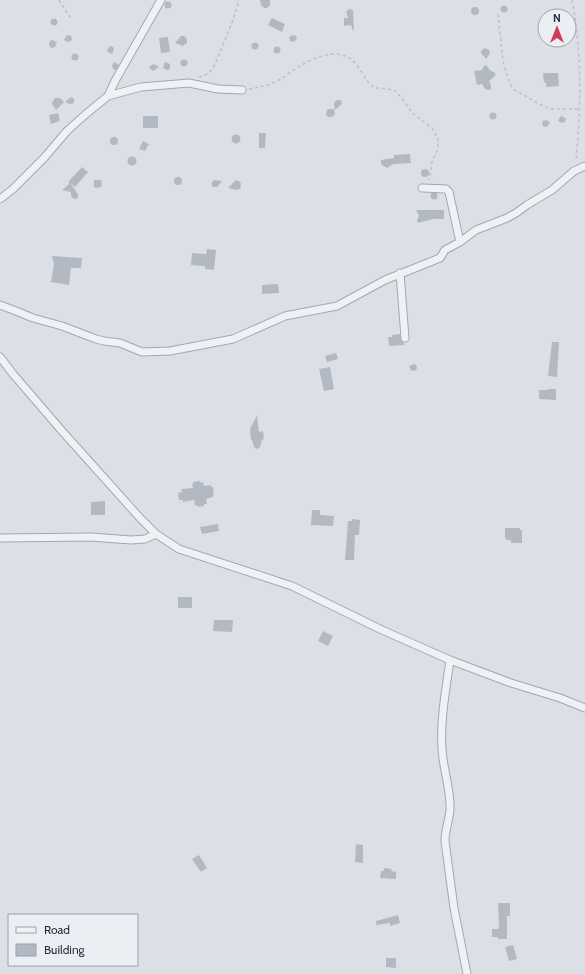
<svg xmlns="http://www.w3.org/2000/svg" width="585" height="974" font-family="Cabin,sans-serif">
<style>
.building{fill:#b3b9c3}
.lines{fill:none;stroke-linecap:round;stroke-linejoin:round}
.street-casing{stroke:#a2a7b0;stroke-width:9}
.path{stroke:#bbbec5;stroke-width:1.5;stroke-dasharray:3 3;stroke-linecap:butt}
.street{stroke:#eff1f5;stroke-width:7}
</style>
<rect width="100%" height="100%" fill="#dce0e6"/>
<path class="building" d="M260,0H270V5L267,8H264L261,5Z
M164.5 5a3.5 3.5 0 1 1 7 0a3.5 3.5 0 1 1-7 0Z
M500.5 9a3.5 3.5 0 1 1 7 0a3.5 3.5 0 1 1-7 0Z
M471 11a4 4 0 1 1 8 0a4 4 0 1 1-8 0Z
M349,9L353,10L354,30L353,31L351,25L344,26V18H348L346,12Z
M272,18L285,24L282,32L268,25Z
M50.5 22a3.5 3.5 0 1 1 7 0a3.5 3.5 0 1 1-7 0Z
M69,35L71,36L72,39L71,41L68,42L64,40L66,36Z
M293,35L296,36L297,38L295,41L293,42L290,41L289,37Z
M181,36H184L187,39V43L183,46L175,43Z
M168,37L170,52L161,53L159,38Z
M52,40L57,42L55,47L52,48L50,47L49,44L50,41Z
M251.5 46a3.5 3.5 0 1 1 7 0a3.5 3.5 0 1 1-7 0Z
M110,46L113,47L114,50L112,54L108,52L107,50Z
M273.5 50a3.5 3.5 0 1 1 7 0a3.5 3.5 0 1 1-7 0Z
M485,48L489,50L490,53L486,59L481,53V51Z
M71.5 57a3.5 3.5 0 1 1 7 0a3.5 3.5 0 1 1-7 0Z
M180.5 63a3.5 3.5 0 1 1 7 0a3.5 3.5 0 1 1-7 0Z
M114,62L119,65L116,70L113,69L112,66Z
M165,62L170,64V69L167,70L163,68Z
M154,64L159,67L153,71L149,68L150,66Z
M486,65L491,71L494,72L496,75L489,81L491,85V89L489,90L485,89L482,84L477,85L474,71L482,70L483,67Z
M543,73H558L559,86L546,87V82L544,83Z
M71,97L74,99V103L70,104L65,102Z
M55,98H60L64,102L56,110L52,104L53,101Z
M337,100H341L342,104L335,110L334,103Z
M329,109H334L335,114L332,117H328L326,115L327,110Z
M489.5 116a3.5 3.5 0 1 1 7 0a3.5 3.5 0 1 1-7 0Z
M58,113L60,121L51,124L49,115Z
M143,116H158V128H143Z
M562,116L566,119L565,122L562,123L558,121L560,117Z
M546,120L550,122L548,126L546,127L543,126L542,123L543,121Z
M259,133H266L265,148H259Z
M231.5 139a4.5 4.5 0 1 1 9 0a4.5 4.5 0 1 1-9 0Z
M110 141a4 4 0 1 1 8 0a4 4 0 1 1-8 0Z
M143,141L149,144L145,151L139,149Z
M410,154L411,163L393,164L387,168L381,164V160L394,158V155Z
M127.5 161a4.5 4.5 0 1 1 9 0a4.5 4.5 0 1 1-9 0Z
M82,167L88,172L75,187L70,183L78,194V198L74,199L71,196V192L62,190L69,184V181Z
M421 173a4 4 0 1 1 8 0a4 4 0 1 1-8 0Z
M174 181a4 4 0 1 1 8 0a4 4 0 1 1-8 0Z
M94,180H101L102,184L101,187L97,188L94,187Z
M214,180L222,181L217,187H213L211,184Z
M236,180L240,182L241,184L240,189L237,190L228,188Z
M430.5 196a3.5 3.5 0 1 1 7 0a3.5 3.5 0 1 1-7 0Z
M416,210H444V219H433L418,223L417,220L419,216Z
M207,249L216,250L214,270L205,269V266L191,265L192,253L206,254Z
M52,256L82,258L81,268H71L69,285L51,282L54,264Z
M278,284L279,293L262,294V285Z
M400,334L401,340L404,343V345L389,346L388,337H392V335Z
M552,342H559L557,377L548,376Z
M336,353L338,359L327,362L325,356Z
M414,364L416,365L417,368L416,370L413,371L411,370L409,366Z
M330,367L334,389L324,391L319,369Z
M548,389H556V400L539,399V390H548Z
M257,415L259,432L263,431L264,439L262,440L260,447L257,449L254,447L252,440H251L250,429Z
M200,481L201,483L203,482L204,486L211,485V487H213L214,495H213V497L206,499L207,504H204V506L198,507V505L195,506L194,500L183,502V500H179L178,493L182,492L181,489L193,488L192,484H194L193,482Z
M105,501V515H91V502Z
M312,510H320V515L334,516L333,526L311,525Z
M352,519L360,520L359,535H355L354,560H345L348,521H352Z
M218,524L219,531L202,534L200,527Z
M505,528H520V530H522V543H511V540H506V538H505Z
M178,597H192V608H178Z
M214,620H233L232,632L213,631Z
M323,631L333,636L328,646L318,641Z
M356,844L363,845V863L355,862Z
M199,855L207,868L201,872L192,859Z
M384,868L392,869L391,871L396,872V879L380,878L381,871H384Z
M498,903H510V916H507V939H498V937H492V929H498L499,926Z
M398,915L400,923L390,926V923L376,925V921Z
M513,945L517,959L509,961L505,947Z
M386,958H396V968L386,967Z"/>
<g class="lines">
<g class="street-casing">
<path id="street" d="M108,96L115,81L161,0
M422,188L446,189L449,192L460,242
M0,199L13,189L44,158L67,131L86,114L108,96L141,87L189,83L218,89L242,90
M400,273L405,338
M0,305L16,311L33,318L62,326L96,339L104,341L120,343L142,352L170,351L233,339L285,316L337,306L385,280L440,258L445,250L460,242L476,230L507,218L516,213L527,205L552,190L574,171L585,166
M0,357L13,374L62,431L140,518L156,534L179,549L292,586L382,630L450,660L511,683L560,698L585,708
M0,538L91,537L131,540L145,539L156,534
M450,660C446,689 440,720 442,749C443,769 451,790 450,810C449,821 445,830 445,841L454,908L467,974"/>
</g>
<path class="path" d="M59,0L71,19
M572,0C582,53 581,108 576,161
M498,14L503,61L508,79L513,89L543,106L551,109H579
M199,77L204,76L213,69L233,20L239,0
M249,89C260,87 270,85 279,80C284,78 287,74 292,71C307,61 332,47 349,58C359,63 364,81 375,88H380L394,90L401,97L412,113L432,128L438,139V148L432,162L429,180"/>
<use href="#street" class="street"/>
</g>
<rect x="8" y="914" width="130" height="52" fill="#ebeff4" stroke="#9ca2ab"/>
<rect x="16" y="927" width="20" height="6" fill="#eff1f5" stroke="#9ca2ab"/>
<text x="44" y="934" font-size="12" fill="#262e3d">Road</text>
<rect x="16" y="944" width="20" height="12" fill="#b3b9c3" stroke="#9ca2ab"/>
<text x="44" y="954" font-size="12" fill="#262e3d">Building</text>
<g transform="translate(557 28)"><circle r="19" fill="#ebeff4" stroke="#9ca2ab"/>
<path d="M0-3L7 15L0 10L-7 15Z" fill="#cf3d55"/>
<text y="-6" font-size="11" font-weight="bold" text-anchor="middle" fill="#262e3d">N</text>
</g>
</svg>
